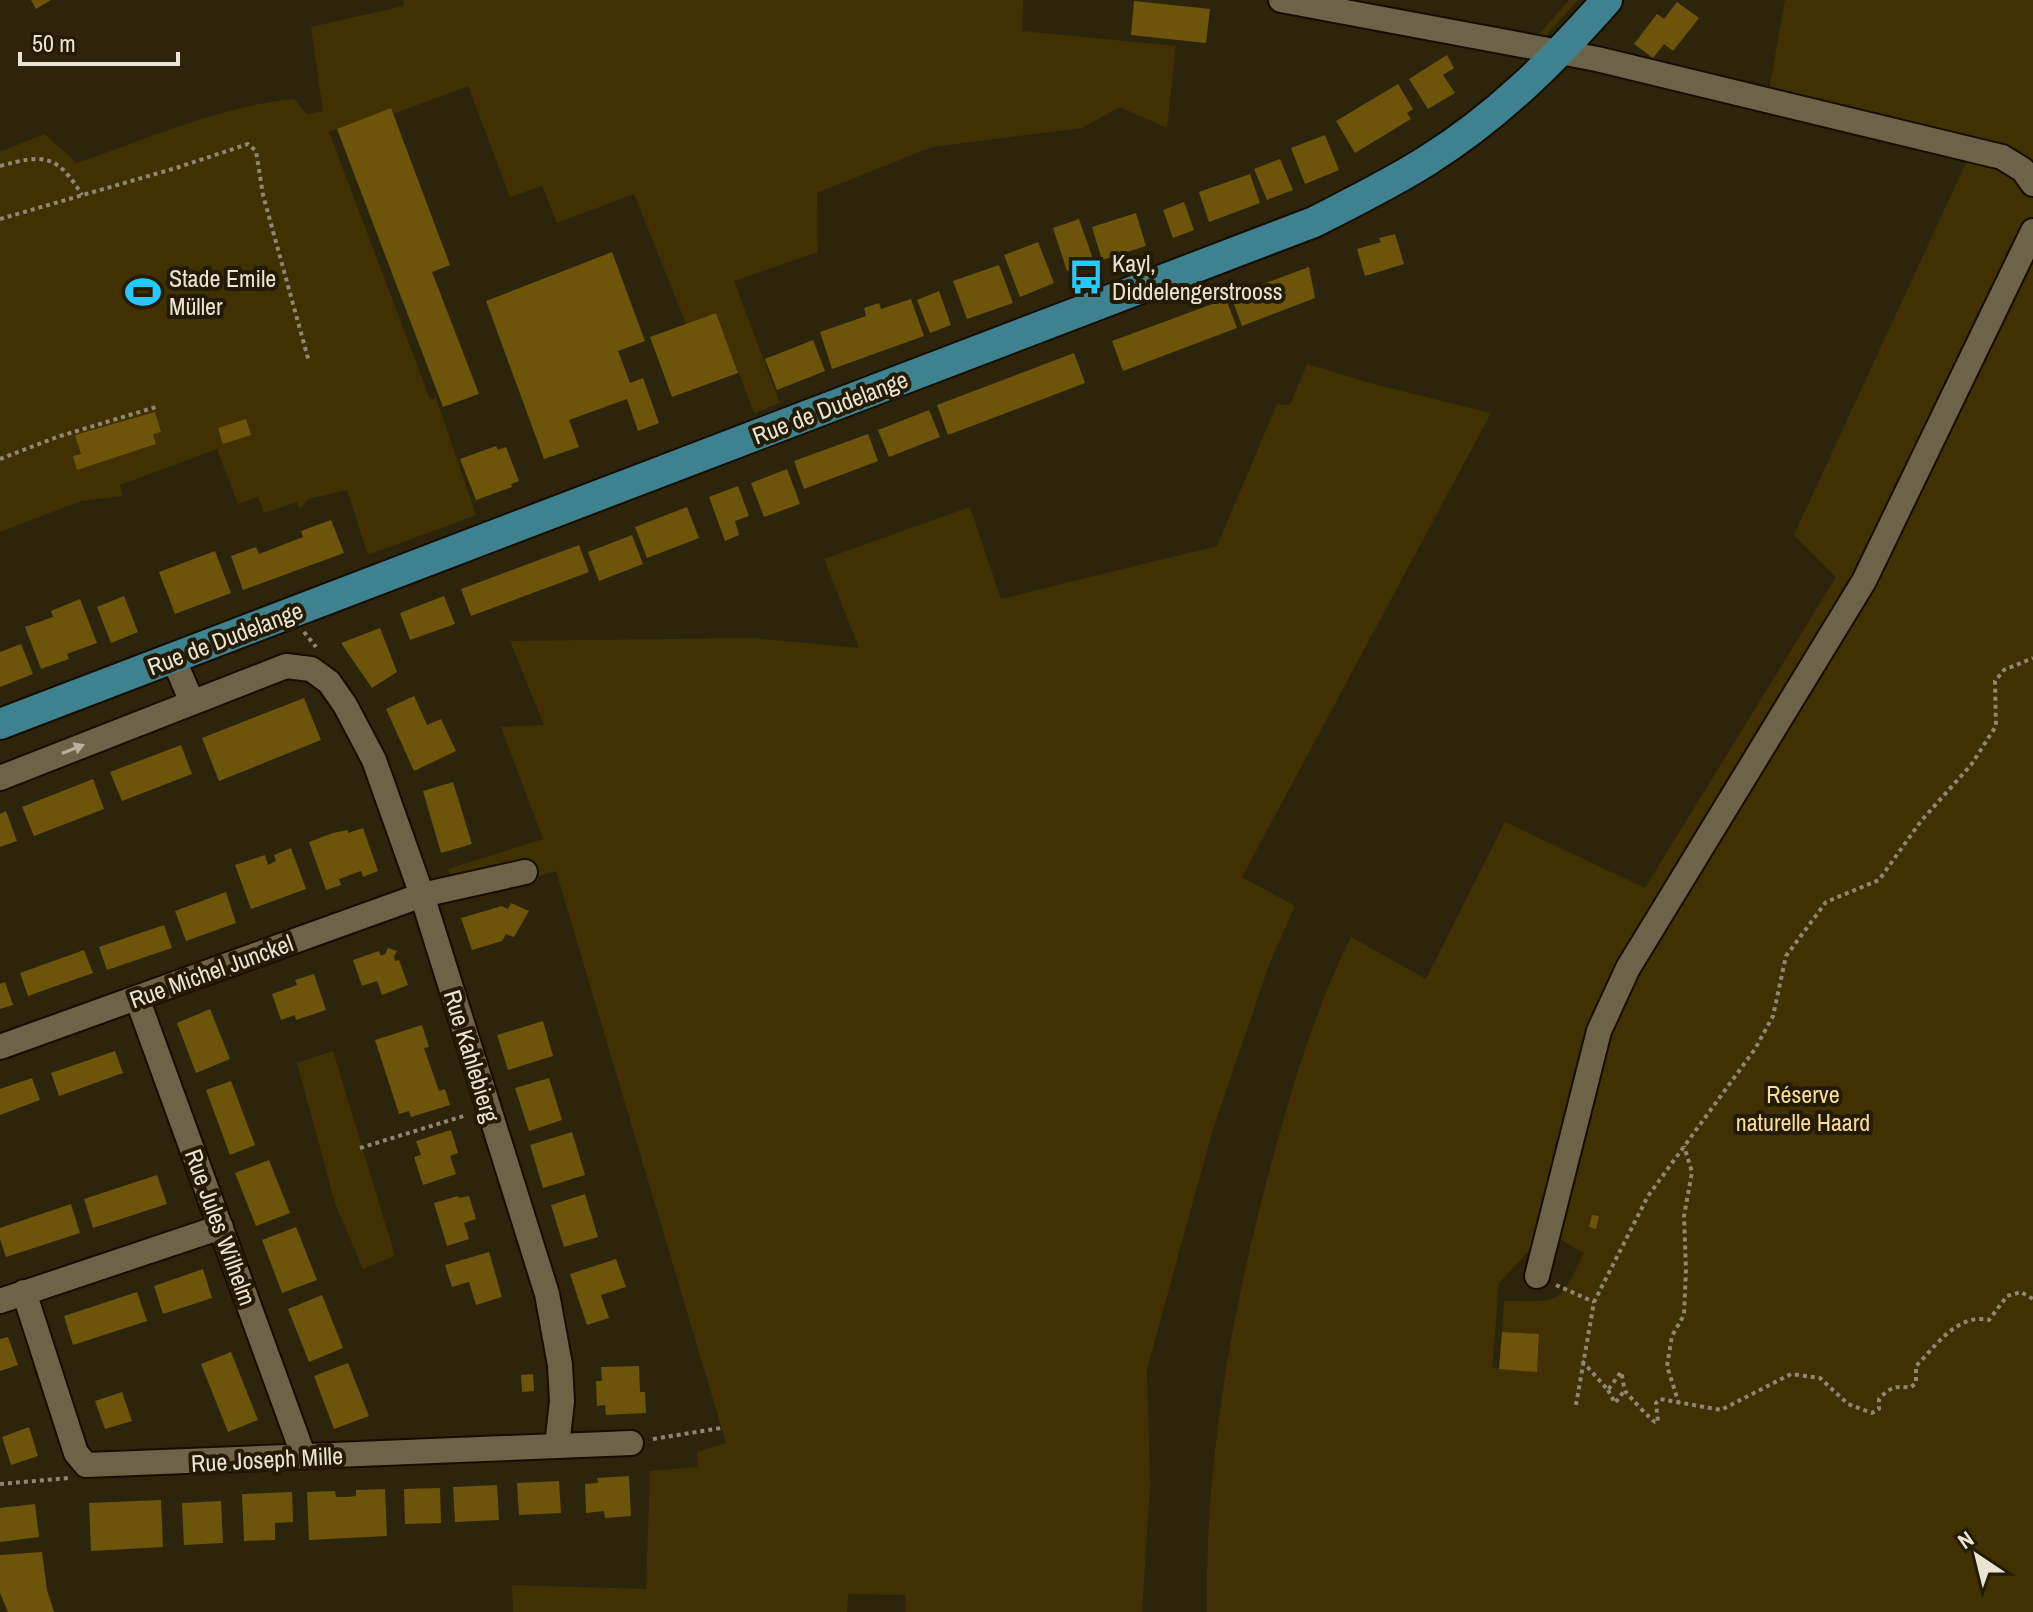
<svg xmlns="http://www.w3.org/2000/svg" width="2033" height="1612" font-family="'Archivo Narrow',sans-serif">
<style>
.green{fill:#413102;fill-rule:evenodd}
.building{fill:#6c540a}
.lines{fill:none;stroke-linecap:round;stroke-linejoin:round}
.minor-casing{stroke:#160d00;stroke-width:28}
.major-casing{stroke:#160d00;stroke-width:34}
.path{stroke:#8f8774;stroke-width:4;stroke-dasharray:4 4;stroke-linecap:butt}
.minor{stroke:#6d6349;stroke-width:24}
.major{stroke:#3f828f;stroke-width:30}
.oneway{fill:#b8b09d}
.labels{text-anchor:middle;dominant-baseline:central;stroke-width:8;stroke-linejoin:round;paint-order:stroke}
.poi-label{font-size:24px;fill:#eae4d5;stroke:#241b04;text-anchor:start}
.street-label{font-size:24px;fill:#eae4d5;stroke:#241b04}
.park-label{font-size:24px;fill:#f9dc95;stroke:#241b04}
</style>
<rect width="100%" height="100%" fill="#2d240c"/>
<path class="green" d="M404,0H1023L1022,31L1176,46L1167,128L1120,107L1082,128L932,147L817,193L818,252L734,281L780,403L754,413L716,313L686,324L634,194L557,223L542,186L510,197L468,86L393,114L390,109L329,132L430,399L436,398L476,515L368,555L347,490L308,499L300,509L297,502L264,513L258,497L238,504L217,449L120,485L123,496L81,501L0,532V152L44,134L77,163C148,139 219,106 294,99L307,114L323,111L311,27L403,6Z
M1569,0H1578L1536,47L1529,45Z
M1785,0H2033V1612H1207C1205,1460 1232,1308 1272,1161C1293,1084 1315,1009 1351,937L1426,979L1505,822L1645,888L1836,577L1794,535L1971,152L1767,101ZM1561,1240L1584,1253C1558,1306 1562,1301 1504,1301L1502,1332L1539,1334L1537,1371L1492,1368L1499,1283L1536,1243Z
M1307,364L1373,384L1491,413L1242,877L1295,906L1270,962L1213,1129L1147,1369L1150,1487L1142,1612H906L905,1595L848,1594L847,1612H513L512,1585L646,1589L650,1471L698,1467L697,1452L726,1443L556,871L459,901L448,869L543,839L501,727L544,725L510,641L751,638L859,648L824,559L970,507L1001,599L1217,546L1277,404L1290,405Z
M333,1051L395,1256L363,1269L335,1203L297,1063Z"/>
<path class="building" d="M31,0H51L36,9Z
M1134,1L1210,9L1206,43L1131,35Z
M1677,2L1699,18L1673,51L1664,44L1653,58L1634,44L1657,14L1664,19Z
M1447,55L1454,68L1443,75L1455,93L1428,109L1409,79Z
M1398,84L1413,109L1407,113L1411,119L1355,153L1336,121Z
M391,108L450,265L432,272L479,394L443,407L337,129Z
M1325,135L1339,170L1305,184L1291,148Z
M1280,159L1293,190L1267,200L1254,169Z
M1250,174L1260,203L1209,222L1199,192Z
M1184,202L1194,230L1173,238L1163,210Z
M1136,213L1146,246L1102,260L1092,227Z
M1079,219L1094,262L1067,271L1053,228Z
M1395,234L1404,264L1365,276L1357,249L1381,242L1379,238Z
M1038,242L1054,283L1020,297L1004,255Z
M612,252L645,341L618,351L630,383L643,378L659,423L638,431L627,399L569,420L579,447L544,459L486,301Z
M999,265L1013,303L967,319L953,281Z
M1309,267L1315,298L1242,326L1231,296Z
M939,291L951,325L930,333L917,300Z
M911,299L924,336L832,369L820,332L866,316L864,308L879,303L881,309Z
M1226,299L1237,328L1123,371L1112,341Z
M716,313L738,373L672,397L650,337Z
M813,340L825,371L777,390L765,359Z
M1074,353L1085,383L948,435L937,405Z
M929,410L940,437L889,457L878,430Z
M155,412L161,432L153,434L156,444L77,470L73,456L81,454L75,435Z
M246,419L251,435L223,444L218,428Z
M868,434L878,461L804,489L794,461Z
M496,446L498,450L506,447L519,481L511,484L512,487L476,500L460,459Z
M787,469L800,504L764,517L751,483Z
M738,486L749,516L735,521L739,535L725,541L709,497Z
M687,507L699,538L647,558L635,527Z
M331,520L344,553L243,590L231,556L256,547L259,554L303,537L301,531Z
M632,535L643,564L599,581L588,552Z
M579,545L589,572L471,616L461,589Z
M215,551L231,593L175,614L159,572Z
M124,596L138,632L111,643L97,607Z
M444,596L455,624L410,640L400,613Z
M80,599L97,643L67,654L69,659L41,669L25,627L53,617L51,611Z
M380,628L397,672L372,688L341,643Z
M21,644L33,674L0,687V652Z
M414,696L427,725L441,719L456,751L414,771L386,709Z
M304,698L321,740L219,781L202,738Z
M181,745L192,774L122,801L110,772Z
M93,779L104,809L34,836L22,807Z
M453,782L472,844L441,853L423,791Z
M6,811L17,841L0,847V814Z
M363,828L378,871L363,877L361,871L339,879L341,885L326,890L309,842L333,833L348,830V833Z
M291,848L306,889L251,909L235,865L265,855L268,865L276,861L274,855Z
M226,892L236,923L186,941L175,911Z
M511,903L529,911L514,937L506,934L502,941L472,950L461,918L502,906L508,909Z
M164,925L172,948L107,970L99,947Z
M388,948L397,951L394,957L395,961L399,960L408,985L382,995L377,981L362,986L353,960L379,951L381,956L385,954Z
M84,950L93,973L28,996L20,973Z
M314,974L326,1010L296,1020L295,1015L281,1020L272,994L297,985L295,980Z
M5,982L13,1005L0,1009V984Z
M210,1009L230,1059L196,1073L177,1023Z
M543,1021L553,1056L508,1070L497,1035Z
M422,1025L429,1047L424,1048L439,1091L445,1089L450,1105L411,1117L409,1111L399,1114L375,1040Z
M115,1051L123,1073L59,1096L51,1073Z
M32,1078L40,1100L0,1115V1089Z
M549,1078L562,1120L529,1131L515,1088Z
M231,1081L255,1145L230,1155L206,1090Z
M451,1130L458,1153L450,1156L456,1174L423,1185L414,1157L421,1155L416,1141Z
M572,1132L585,1175L543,1188L530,1145Z
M269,1160L290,1213L256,1226L235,1173Z
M157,1175L167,1204L93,1228L84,1199Z
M585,1194L598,1237L564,1247L551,1205Z
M458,1196L459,1198L469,1196L476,1219L464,1223L469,1239L447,1246L434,1203Z
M71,1204L80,1233L6,1257L0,1239V1228Z
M1592,1215L1599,1216L1596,1229L1589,1227Z
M296,1227L317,1280L282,1293L262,1240Z
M489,1252L502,1297L476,1305L469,1282L452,1287L445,1265Z
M616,1259L626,1287L601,1295L609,1318L587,1325L570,1274Z
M203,1269L212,1298L163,1314L154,1286Z
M137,1292L147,1321L73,1345L64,1316Z
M322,1295L343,1348L309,1362L288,1309Z
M1502,1332L1539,1334L1537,1372L1499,1369Z
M8,1337L18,1365L0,1371V1339Z
M231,1352L258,1420L228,1432L201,1364Z
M348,1363L369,1416L334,1429L314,1376Z
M639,1366L640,1392H645L646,1413L606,1415L605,1405L597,1406L596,1381H602L601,1367Z
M533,1374L534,1391L522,1392L521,1375Z
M122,1392L132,1421L105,1429L95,1401Z
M29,1427L38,1456L11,1465L2,1437Z
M629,1476L631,1516L605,1518L604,1511L586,1513L585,1484L598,1483L597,1478Z
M559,1481L561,1513L519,1515L517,1483Z
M497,1485L499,1520L455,1522L453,1487Z
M440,1488L441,1523L405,1524L404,1489Z
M385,1489L387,1536L309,1540L307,1492L335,1491L336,1497H347L356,1496V1490Z
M292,1492L293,1522L275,1523V1540L244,1541L242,1494Z
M161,1500L163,1547L91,1551L89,1503Z
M221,1501L223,1543L184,1545L182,1503Z
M35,1504L39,1537L0,1542V1508Z
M42,1552L47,1590L54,1612H8L0,1593V1555Z"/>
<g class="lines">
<g class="minor-casing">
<path id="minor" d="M1281,0L1597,59L2002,157L2023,170L2033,184
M173,658L192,702
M0,778L286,666L311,669L329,682L345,705L374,760L422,895L547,1294L560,1365L562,1401L557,1446
M137,998L304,1457
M0,1047L422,895L525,872
M1537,1276L1599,1031L1628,968L1864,581L2033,231
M24,1292L76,1453L86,1465L631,1443
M0,1301L221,1227"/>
</g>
<g class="major-casing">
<path id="major" d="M0,724L1314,222C1353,202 1392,183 1428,160C1497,117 1554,60 1607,0"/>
</g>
<path class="path" d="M0,166C44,154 57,154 82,195
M0,219L176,168L248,144L256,151L263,195L309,362
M0,459L57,437L156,407
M304,632L316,647
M360,1148L467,1115
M1556,1285L1594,1302
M1582,1361L1608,1390L1621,1372C1623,1378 1623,1387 1626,1392C1630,1397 1651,1420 1655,1422H1658L1656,1403L1660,1399L1721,1410L1791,1374L1820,1378L1848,1404L1872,1413L1879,1409V1399C1889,1388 1895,1385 1910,1388L1916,1383V1366C1936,1346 1957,1313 1989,1320L2007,1296L2021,1292L2033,1299
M1608,1390L1615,1403L1625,1390
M1679,1404L1667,1366L1672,1336L1684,1315L1686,1270L1684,1216L1692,1172L1684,1146
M1576,1405L1594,1302L1648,1196L1755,1049L1773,1016L1786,956L1826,902L1879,880L1921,821L1971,765L1996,726L1995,681L2004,670L2033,658
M653,1439L721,1428
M0,1484L69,1478"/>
<use href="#minor" class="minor"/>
<use href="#major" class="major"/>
</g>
<defs><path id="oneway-solid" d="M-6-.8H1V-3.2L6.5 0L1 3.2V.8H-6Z" transform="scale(2)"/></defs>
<use class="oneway" href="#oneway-solid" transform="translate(73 749) rotate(-22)"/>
<defs>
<g id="bus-bare" transform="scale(2.76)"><path d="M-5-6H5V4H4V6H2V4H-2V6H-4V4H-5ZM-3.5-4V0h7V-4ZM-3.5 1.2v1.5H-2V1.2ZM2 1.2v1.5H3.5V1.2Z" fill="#25c9fe" stroke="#241b04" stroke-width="2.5" paint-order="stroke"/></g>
<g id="stadium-bare" transform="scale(2.76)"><path d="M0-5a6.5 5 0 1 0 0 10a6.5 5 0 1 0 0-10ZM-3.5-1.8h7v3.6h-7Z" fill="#25c9fe" stroke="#241b04" stroke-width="2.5" paint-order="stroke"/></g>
</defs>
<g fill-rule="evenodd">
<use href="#bus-bare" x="1086" y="277"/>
<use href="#stadium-bare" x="143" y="292"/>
</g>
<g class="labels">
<g class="poi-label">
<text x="1112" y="263">Kayl,<tspan x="1112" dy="28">Diddelengerstrooss</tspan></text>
<text x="169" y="278">Stade Emile<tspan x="169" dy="28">Müller</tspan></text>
</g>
<g class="street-label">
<text transform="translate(830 407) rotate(-21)">Rue de Dudelange</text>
<text transform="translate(225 638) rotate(-21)">Rue de Dudelange</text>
<text transform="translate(211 971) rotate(-20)">Rue Michel Junckel</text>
<text transform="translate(472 1056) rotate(73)">Rue Kahlebierg</text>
<text transform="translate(221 1227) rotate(70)">Rue Jules Wilhelm</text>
<text transform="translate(267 1459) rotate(-3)">Rue Joseph Mille</text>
</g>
<g class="park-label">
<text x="1803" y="1094">Réserve<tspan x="1803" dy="28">naturelle Haard</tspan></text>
</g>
</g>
<g transform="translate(1977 1556) rotate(325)" stroke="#241b04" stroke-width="6" paint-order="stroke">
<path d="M0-6L14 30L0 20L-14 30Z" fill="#eae4d5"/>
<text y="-12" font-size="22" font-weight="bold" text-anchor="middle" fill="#eae4d5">N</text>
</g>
<path d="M20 52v12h158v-12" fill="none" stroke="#eae4d5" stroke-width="4"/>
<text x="32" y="52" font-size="24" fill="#eae4d5" stroke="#241b04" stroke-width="6" paint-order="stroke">50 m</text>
</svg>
